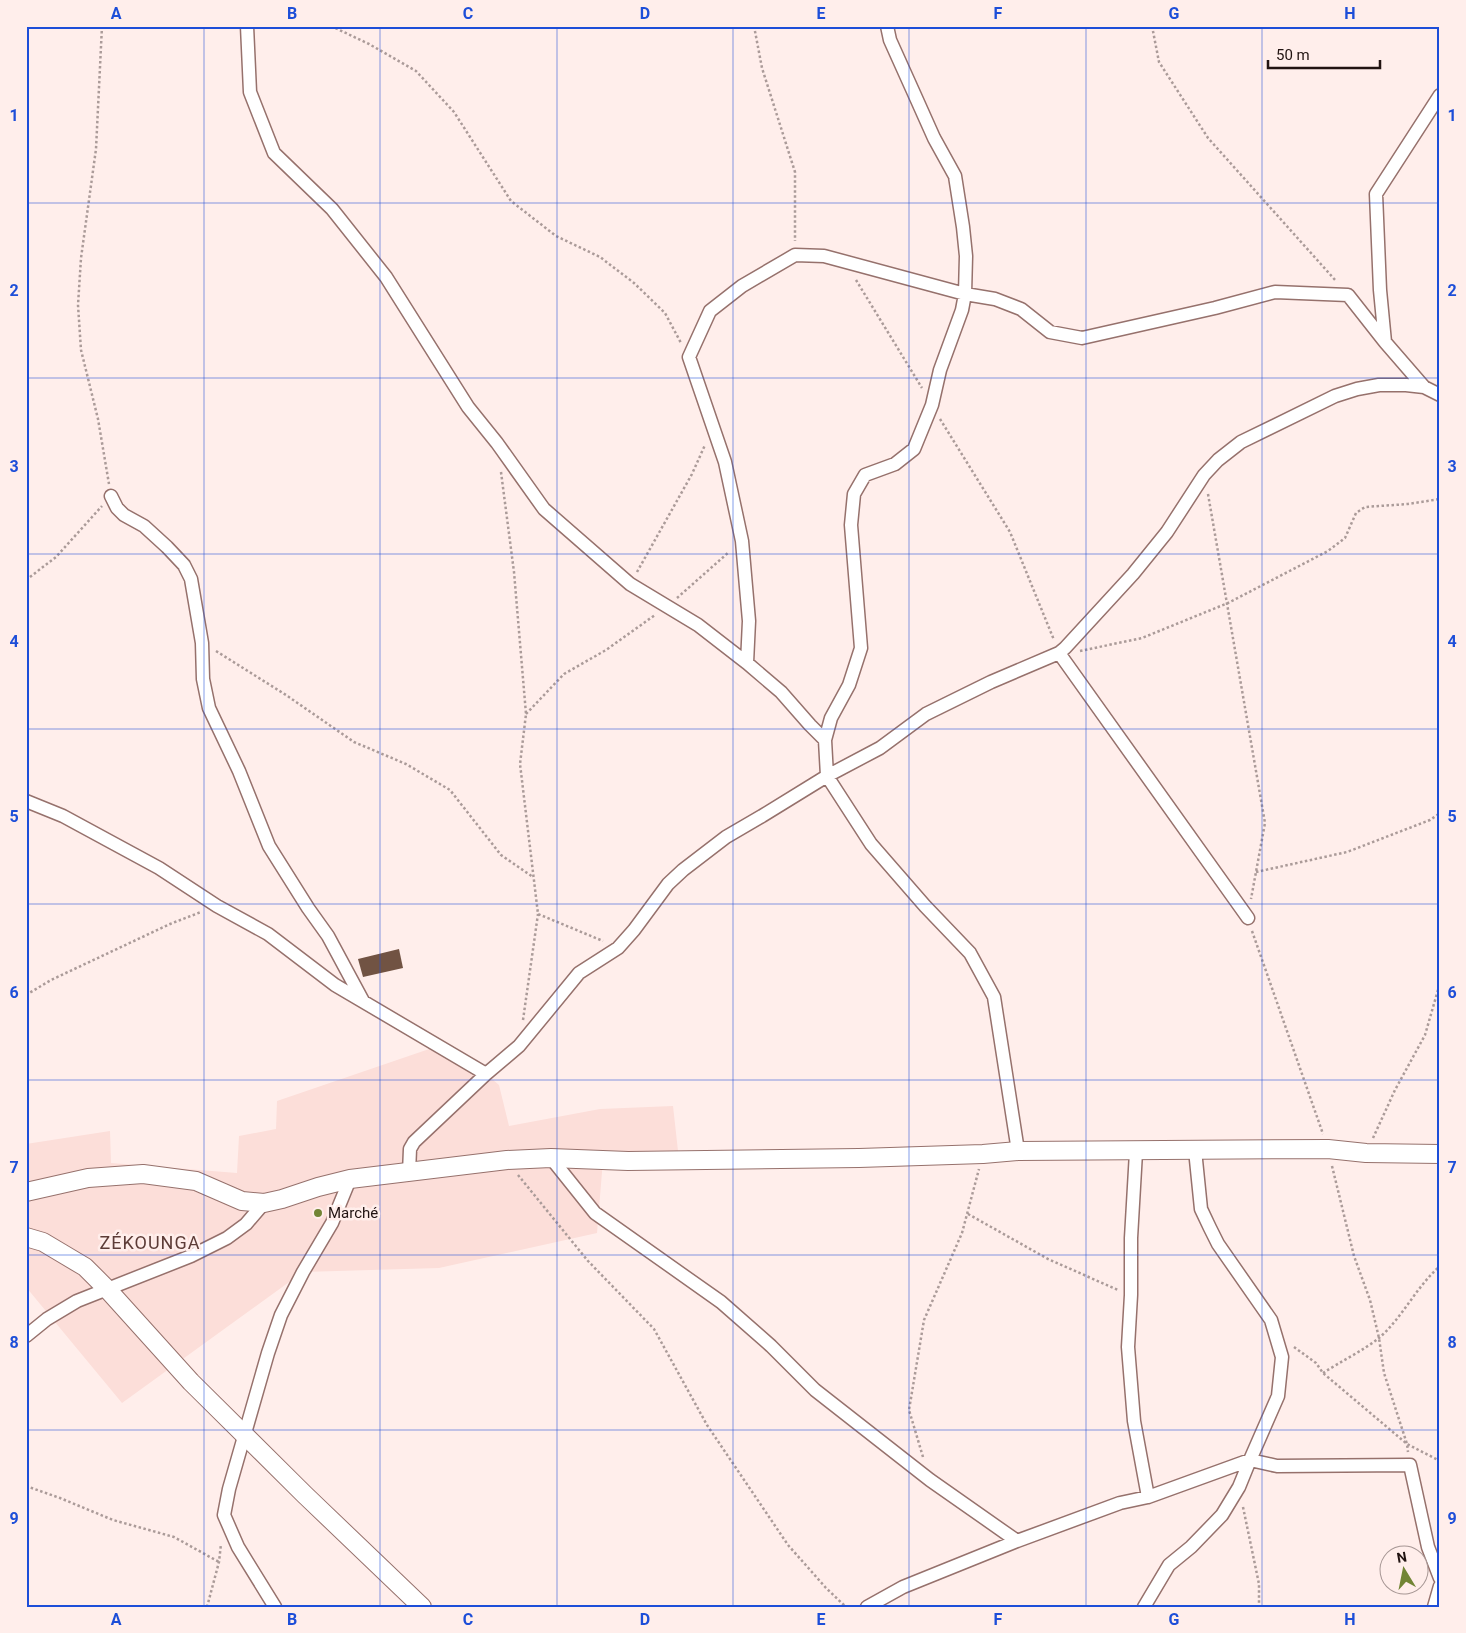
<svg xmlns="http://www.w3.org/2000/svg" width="1466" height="1633" font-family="Roboto,sans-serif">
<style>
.built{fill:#fcded9}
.building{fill:#715343}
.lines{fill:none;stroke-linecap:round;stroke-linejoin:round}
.street-casing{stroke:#96716c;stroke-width:15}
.secondary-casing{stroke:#96716c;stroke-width:20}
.path{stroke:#ab9b99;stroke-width:2.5;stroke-dasharray:2.5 2.5;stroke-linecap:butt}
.street{stroke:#fff;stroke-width:12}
.secondary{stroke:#fff;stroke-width:18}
.grid{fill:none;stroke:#1d4ed8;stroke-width:1;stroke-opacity:0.55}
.poi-dot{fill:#728535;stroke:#ffeeeb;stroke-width:2}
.labels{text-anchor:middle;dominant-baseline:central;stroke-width:5;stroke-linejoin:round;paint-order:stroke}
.poi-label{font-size:15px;fill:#211311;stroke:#ffeeeb;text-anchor:start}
.quarter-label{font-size:18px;letter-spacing:1px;fill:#5d3c37;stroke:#ffeeeb}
.neatline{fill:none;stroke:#1d4ed8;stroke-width:2}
.grid-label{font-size:16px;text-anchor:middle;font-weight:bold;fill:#1d4ed8}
</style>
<rect width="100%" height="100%" fill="#ffeeeb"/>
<path class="built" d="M438,1046L486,1074L499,1085L509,1126L600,1109L673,1106L679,1160H603L597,1233L439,1268L303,1272L122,1403L26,1287V1144L110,1131L111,1163L237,1173L239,1136L276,1129L277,1101Z"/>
<path class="building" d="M399,949L403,968L363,977L358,959Z"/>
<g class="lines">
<g class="street-casing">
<path id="street" d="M247,26L250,92L274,153L332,209L386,277L468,407L497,443L544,509L630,584L698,625L747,663L781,692L810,725L825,740
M887,26L890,40L917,100L934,138L955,176L963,227L966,256L965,294L962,310L940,370L932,405L914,449L895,464L865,475L854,494L851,525L861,648L849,685L831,718L825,740L827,776L871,844L925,906L970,953L994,997L1018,1151
M1424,387L1385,342L1380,290L1376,194L1440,95
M111,496L117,508L124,515L144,526L167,547L184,565L191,579L202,643L203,679L209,708L239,771L269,846L308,908L328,936L363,1001
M1059,653L1248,918
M747,663L749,621L742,541L725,462L689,357L710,311L742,286L795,255L824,256L965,294L995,299L1021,309L1050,332L1082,338L1215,308L1275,292L1348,295L1385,342
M26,801L63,816L159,868L217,906L268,934L335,985L486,1074
M1136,1152L1131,1238V1295L1128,1347L1134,1421L1148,1497
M551,1158L595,1213L721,1302L771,1346L815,1390L930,1480L1017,1541
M409,1173L410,1149L414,1142L486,1074L519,1046L579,973L618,948L634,930L668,884L683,870L726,837L762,816L827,776L880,748L926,714L991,682L1059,653L1065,648L1133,574L1167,532L1204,475L1218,460L1241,442L1335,396L1357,389L1379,385H1406L1424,387L1440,395
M26,1336L47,1319L77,1301L191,1256L227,1238L246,1224L264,1203
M275,1607L238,1547L224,1515L229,1489L268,1353L281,1315L303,1272L332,1223L350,1179
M867,1607L903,1587L1017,1541L1120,1503L1148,1497L1250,1460L1277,1466L1410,1465L1428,1547L1440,1578
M1144,1607L1169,1565L1191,1547L1222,1515L1239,1487L1250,1460L1278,1396L1282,1357L1271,1320L1218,1244L1210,1228L1201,1209L1195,1150
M1434,1607L1440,1586"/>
</g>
<g class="secondary-casing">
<path id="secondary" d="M26,1192L88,1178L143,1174L196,1181L242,1201L264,1203L282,1199L318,1187L350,1179L507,1160L551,1158L628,1161L859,1158L983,1154L1018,1151L1328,1149L1366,1153L1440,1154
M26,1237L43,1242L85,1267L108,1290L191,1382L305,1495L422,1607"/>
</g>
<path class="path" d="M102,26L96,149L81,258L78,305L81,350L98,419L109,484
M331,26L369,44L416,71L454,112L511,201L556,236L600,257L634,283L665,313L681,343
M754,26L762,68L795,172V241
M1152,26L1159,62L1208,138L1336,281
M856,280L922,388
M940,419L1010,532L1054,640
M501,472L514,572L526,714L520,764L538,914L603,941
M1208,494L1265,823L1251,899
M637,572L692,474L705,445
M26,580L56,557L102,506
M677,598L729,552
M216,651L286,695L354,742L406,764L450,790L501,855L533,877
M1080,651L1142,638L1228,603L1328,551L1345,538L1356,513L1365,507L1408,504L1440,499
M526,714L564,674L606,650L655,615
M1256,872L1347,852L1430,820L1440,813
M1252,931L1323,1134
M26,995L51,980L170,924L201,912
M523,1020L538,914
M1373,1138L1395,1090L1425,1035L1440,983
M1332,1166L1354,1256L1370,1300L1379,1338L1384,1373L1407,1444L1408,1452
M518,1175L588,1261L654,1329L707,1425L788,1545L826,1588L846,1607
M968,1214L1048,1259L1118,1290
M1294,1347L1316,1363L1323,1373L1407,1444L1440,1461
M1323,1373C1340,1362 1364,1350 1379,1338C1403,1317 1416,1287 1440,1266
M923,1457L909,1410L924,1320L962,1233L979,1169
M26,1486L60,1498L113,1520L174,1537L219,1562
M1243,1507L1259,1584V1607
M207,1607L219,1562L221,1544"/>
<use href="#street" class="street"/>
<use href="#secondary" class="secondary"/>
</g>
<path class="grid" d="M204,26V1607M380,26V1607M557,26V1607M733,26V1607M909,26V1607M1086,26V1607M1262,26V1607M26,203H1440M26,378H1440M26,554H1440M26,729H1440M26,904H1440M26,1080H1440M26,1255H1440M26,1430H1440"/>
<circle class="poi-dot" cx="318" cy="1213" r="5"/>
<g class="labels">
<g class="poi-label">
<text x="328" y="1213">Marché</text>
</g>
<g class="quarter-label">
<text x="150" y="1242">ZÉKOUNGA</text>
</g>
</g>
<rect width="1466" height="1633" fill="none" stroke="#ffeeeb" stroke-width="55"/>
<g transform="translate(1404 1570) rotate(350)"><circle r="24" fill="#ffeeeb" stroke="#a69694"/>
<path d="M0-4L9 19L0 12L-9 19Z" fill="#728535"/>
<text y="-8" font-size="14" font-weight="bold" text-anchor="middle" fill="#211311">N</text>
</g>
<path d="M1268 60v8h112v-8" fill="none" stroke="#211311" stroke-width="2.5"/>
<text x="1276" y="60" font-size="15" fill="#211311" stroke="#ffeeeb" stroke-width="4" paint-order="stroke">50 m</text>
<rect x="28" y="28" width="1410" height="1578" class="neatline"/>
<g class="grid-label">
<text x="116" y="19">A</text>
<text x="292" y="19">B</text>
<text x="468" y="19">C</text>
<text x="645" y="19">D</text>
<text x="821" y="19">E</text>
<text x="998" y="19">F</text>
<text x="1174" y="19">G</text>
<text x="1350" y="19">H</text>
<text x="14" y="121">1</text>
<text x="1452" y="121">1</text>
<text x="14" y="296">2</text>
<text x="1452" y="296">2</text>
<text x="14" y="472">3</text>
<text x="1452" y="472">3</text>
<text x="14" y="647">4</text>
<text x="1452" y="647">4</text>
<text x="14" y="822">5</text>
<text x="1452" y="822">5</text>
<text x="14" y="998">6</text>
<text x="1452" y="998">6</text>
<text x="14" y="1173">7</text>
<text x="1452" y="1173">7</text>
<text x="14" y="1348">8</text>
<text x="1452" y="1348">8</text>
<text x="14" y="1524">9</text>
<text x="1452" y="1524">9</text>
<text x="116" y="1625">A</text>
<text x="292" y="1625">B</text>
<text x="468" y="1625">C</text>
<text x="645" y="1625">D</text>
<text x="821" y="1625">E</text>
<text x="998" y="1625">F</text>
<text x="1174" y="1625">G</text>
<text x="1350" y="1625">H</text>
</g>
</svg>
